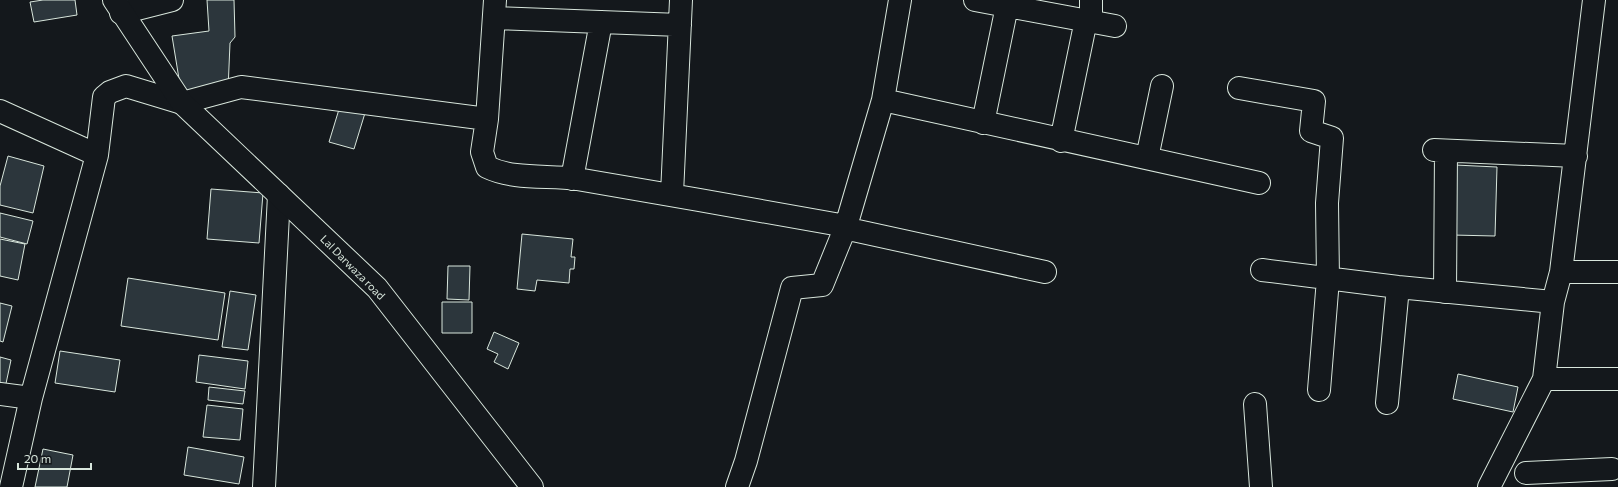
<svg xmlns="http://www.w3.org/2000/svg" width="1618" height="487" font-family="Commissioner,sans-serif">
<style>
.building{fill:#2c363c;stroke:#d8e6dc}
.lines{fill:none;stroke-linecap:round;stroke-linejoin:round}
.minor-casing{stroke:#d8e6dc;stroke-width:24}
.major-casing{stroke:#d8e6dc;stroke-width:24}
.minor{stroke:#14181c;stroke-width:22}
.major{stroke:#14181c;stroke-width:22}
.labels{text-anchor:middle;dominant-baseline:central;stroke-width:3;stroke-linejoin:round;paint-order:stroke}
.street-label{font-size:11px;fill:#d8e6dc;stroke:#14181c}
</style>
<rect width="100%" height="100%" fill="#14181c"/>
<path class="building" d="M43,0H75L77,15L34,22L30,2Z
M207,0H234L235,37L230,43L228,90L181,91L172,36L209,31Z
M340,106L365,113L354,149L329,142Z
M8,156L44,166L33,213L0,205V186Z
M1455,165L1497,167L1495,236L1452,235Z
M211,189L263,193L259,243L207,239Z
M0,213L33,221L27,244L0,237Z
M522,234L573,239L571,257H575L574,269H570L569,283L537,280L535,291L517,289Z
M0,239L25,244L18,280L0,276Z
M448,266H470L469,300L447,299Z
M128,278L225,293L218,340L121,326Z
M230,291L256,295L248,350L222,347Z
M442,302H472V333H442Z
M0,303L12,306L3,342L0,341Z
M494,332L519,343L508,369L494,362L498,354L487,349Z
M60,351L120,360L115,392L55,383Z
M199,355L248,361L245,389L196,382Z
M0,357L11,360L4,393L0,392Z
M1458,374L1518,387L1513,412L1453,399Z
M209,387L245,391L243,404L208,400Z
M207,405L243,409L240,440L203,437Z
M188,447L244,457L239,484L184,475Z
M43,449L73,455L67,487H35Z"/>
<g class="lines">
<g class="minor-casing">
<path id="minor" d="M495,0L487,119L482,152L487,167C514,180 548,175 577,179C667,194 756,210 846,226L853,230L1045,272
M975,0L1115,26
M121,13L172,0
M494,18L680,25
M1091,21V0
M1239,88L1314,101L1311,131L1332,138L1327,203L1328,279L1319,390
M883,100L1259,183
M0,111L97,155
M983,123L1007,6
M1061,141L1086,20
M1434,150L1576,156
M1147,158L1162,86
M572,179L601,22
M672,194L681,0
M1262,270L1398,287L1553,302
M1561,272H1618
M1445,292L1446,151
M1544,379H1618
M0,394L31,398
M1387,403L1398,287
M1255,404L1261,487
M1526,473L1612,469
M11,487L31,398L97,155L104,97L110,92L126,86L182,103L241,87L487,119
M264,487L279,195
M737,487L746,461L792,288L822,285L846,226L883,100L900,0
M1489,487L1544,379L1553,302L1561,272L1594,0"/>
</g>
<g class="major-casing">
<path id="major" d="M114,0L182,103L377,288L532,487"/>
</g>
<use href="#minor" class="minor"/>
<use href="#major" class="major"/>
</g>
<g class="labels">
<g class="street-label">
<text transform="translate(353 267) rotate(45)">Lal Darwaza road</text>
</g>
</g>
<path d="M18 463v6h73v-6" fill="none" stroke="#d8e6dc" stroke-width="2"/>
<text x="24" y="463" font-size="12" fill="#d8e6dc" stroke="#14181c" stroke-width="3" paint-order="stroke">20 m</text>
</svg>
